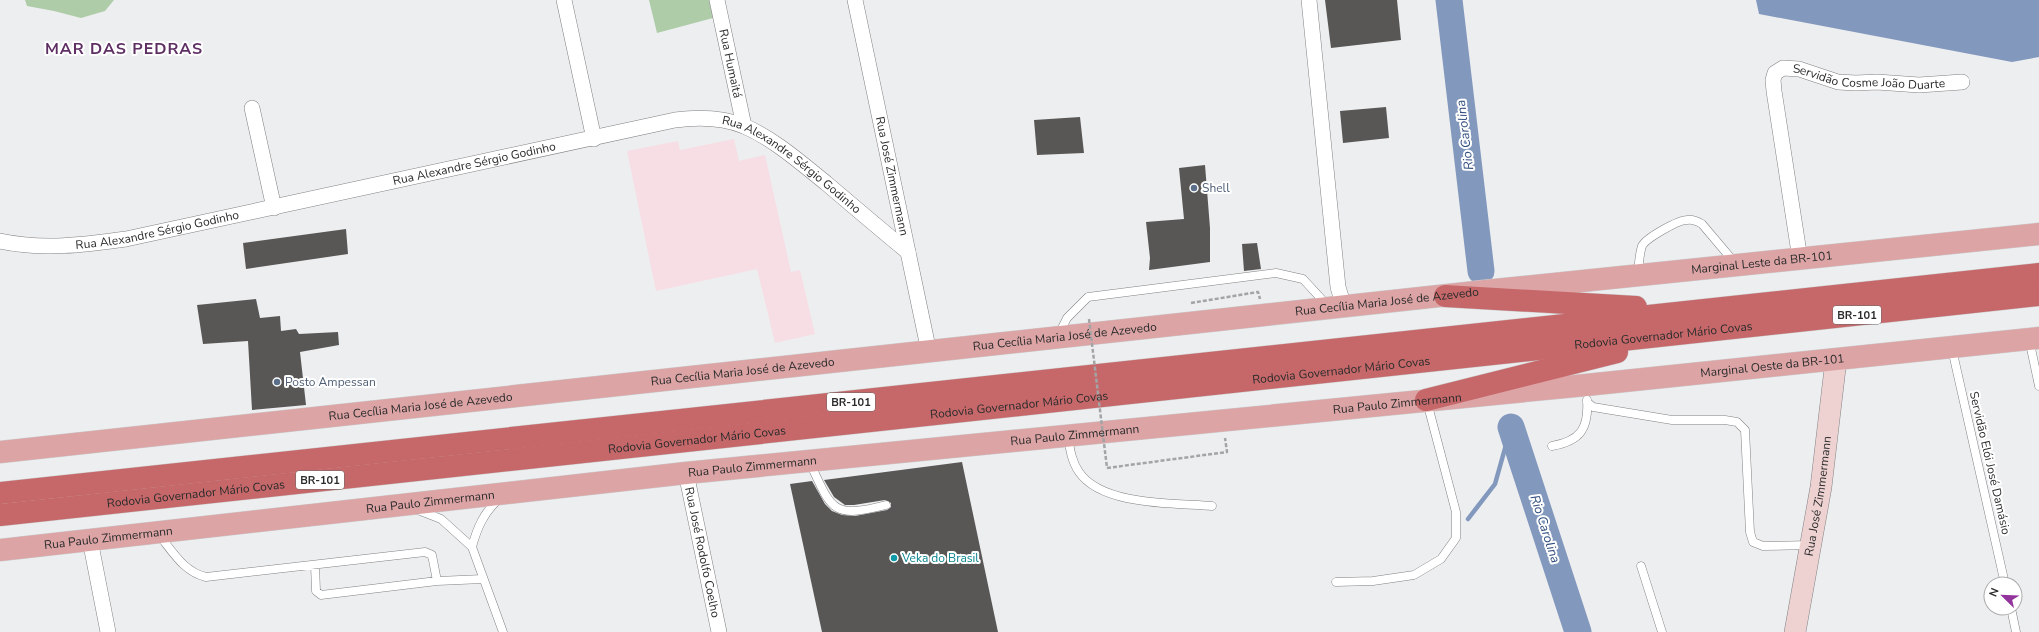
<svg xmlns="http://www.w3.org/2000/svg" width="2039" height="632" font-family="'Nunito Sans',sans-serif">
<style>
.industrial{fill:#f7dde4}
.green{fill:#afcca9}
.water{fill:#8298bd}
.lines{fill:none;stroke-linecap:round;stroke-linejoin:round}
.stream{stroke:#8298bd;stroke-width:4.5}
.river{stroke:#8298bd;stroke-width:27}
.building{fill:#595756}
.lane-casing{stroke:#818284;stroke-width:9}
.street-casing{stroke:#818284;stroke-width:16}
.secondary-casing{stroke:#818284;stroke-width:22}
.primary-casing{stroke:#ccc;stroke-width:23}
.highway-casing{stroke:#ccc;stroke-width:23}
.path{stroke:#a3a4a5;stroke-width:2.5;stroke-dasharray:4 2;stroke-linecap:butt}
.lane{stroke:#fff;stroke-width:8}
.street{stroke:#fff;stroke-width:15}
.secondary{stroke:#eed2d2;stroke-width:21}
.primary{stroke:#dda4a6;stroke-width:22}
.highway{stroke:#c6686a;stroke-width:22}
.path-bridge{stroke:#a3a4a5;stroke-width:2.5;stroke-dasharray:4 2;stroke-linecap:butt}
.service-dot{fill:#5c6f8a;stroke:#fff;stroke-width:1.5}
.culture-dot{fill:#0f9aa8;stroke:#fff;stroke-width:1.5}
.labels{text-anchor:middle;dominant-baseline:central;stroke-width:4;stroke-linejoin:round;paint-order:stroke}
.shield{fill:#fff;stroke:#6a6b6b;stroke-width:1}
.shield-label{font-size:11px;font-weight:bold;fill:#2a2b2b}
.street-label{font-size:12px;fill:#2a2b2b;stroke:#fff}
.service-label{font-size:12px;fill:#4e5e75;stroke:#fff;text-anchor:start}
.culture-label{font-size:12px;fill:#0d838f;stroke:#fff;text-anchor:start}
.water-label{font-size:13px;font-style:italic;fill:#314e7f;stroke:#fff}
.district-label{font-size:16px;font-weight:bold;letter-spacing:1px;fill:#5e2f63;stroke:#fff}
</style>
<rect width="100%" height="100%" fill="#edeef0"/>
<path class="industrial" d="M734,139L739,161L765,155L791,272L800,270L815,334L775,343L757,269L656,291L627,151L678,141L680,150Z"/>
<path class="green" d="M25,0H114L105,11L81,18L54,11L27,6Z
M649,0H709L713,18L657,33Z"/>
<path class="water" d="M1756,0H2039V57L2012,62L1759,14Z"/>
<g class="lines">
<path class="stream" d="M1468,519L1495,484L1511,427"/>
<path class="river" d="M1449,0L1481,271
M1511,427L1578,632"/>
</g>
<path class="building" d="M1325,0H1397L1401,40L1331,48Z
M1386,107L1389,138L1343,143L1340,111Z
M1080,117L1084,153L1037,155L1034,120Z
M1205,165L1210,228V262L1149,270L1150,258L1146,222L1184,219L1179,168Z
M346,229L348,254L246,269L243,243Z
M1257,243L1261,269L1244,271L1242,244Z
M256,299L260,318L280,316L281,331L296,329L299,334L338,332L339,345L300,352L306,405L252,410L248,341L203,344L197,305Z
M962,462L998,632H822L790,484L812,481L825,504L832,511L842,515L855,516L887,510L891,507V503L885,500L854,505H845L834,497L824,480Z"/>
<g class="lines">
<g class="lane-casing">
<path id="lane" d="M1638,274C1639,264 1639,255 1642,246C1646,238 1678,220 1687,220C1693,219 1697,221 1702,224L1735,263
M1059,334L1067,318L1088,297L1276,273L1303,279L1327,305
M2029,339L2039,386
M1952,349L2005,584
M1587,402L1593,407L1672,420H1725L1737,422L1745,430L1750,532L1753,542L1763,546L1810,545
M1068,437C1070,450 1072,462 1079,472C1102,506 1175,503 1212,506
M1552,446C1580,441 1589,429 1587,400
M810,463C832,510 832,519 886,505
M418,510L441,519L472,547L503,632
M159,535C173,552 184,572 206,577L425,552L432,555L437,581L321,595L316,591L315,565
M472,547C477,528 484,512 499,499
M1641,566L1662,632
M437,581L483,579
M1336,582L1373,581L1414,575L1441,559L1456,538V512L1427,402
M2011,608L2016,632"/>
</g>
<g class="street-casing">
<g id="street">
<path d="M564,0L594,139"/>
<path id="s1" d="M717,0L744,126"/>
<path id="s2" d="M855,0L929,352"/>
<path d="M1309,0L1338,287L1344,307"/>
<path d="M252,108L274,208"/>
<path id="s3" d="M0,241C42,250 84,245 126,239L675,120C698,117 721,117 744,126C774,139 801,163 826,183C853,206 880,229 908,252"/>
<path id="s4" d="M1800,259L1774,91L1773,80L1775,73L1783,68L1799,69L1838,82L1856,83L1877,82L1919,85L1962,82"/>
<path id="s5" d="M686,473L719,632"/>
<path d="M90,540L108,632"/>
</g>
</g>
<g class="secondary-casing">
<g id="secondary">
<path id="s6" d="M1795,632L1821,487L1836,360"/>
</g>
</g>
<g class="primary-casing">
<g id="primary">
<path id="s7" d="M0,452L1485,291L2039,234"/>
<path id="s8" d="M0,550L686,473L1586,385L2039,338"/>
</g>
</g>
<g class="highway-casing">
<g id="highway">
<path d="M1445,296L1636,307"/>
<path d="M1426,400L1617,352"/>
<path d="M0,493L2039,274"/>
<path id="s9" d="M0,515L2039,295"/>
</g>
</g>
<path class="path" d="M1191,303L1258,292L1260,299
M1107,468L1227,452L1225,438"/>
<use href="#lane" class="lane"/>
<use href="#street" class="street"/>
<use href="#secondary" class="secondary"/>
<use href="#primary" class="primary"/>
<use href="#highway" class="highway"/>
<path class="path-bridge" d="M1089,319L1107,468"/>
</g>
<g class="service-dot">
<circle cx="1194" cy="188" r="4"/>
<circle cx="277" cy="382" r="4"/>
</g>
<circle class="culture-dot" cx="894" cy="558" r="4"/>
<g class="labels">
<g class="shield">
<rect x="1833" y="306" width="48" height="18" rx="3"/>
<rect x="827" y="393" width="48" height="18" rx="3"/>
<rect x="296" y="471" width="48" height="18" rx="3"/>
</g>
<g class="shield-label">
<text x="1857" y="315">BR-101</text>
<text x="851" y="402">BR-101</text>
<text x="320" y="480">BR-101</text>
</g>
<g class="street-label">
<text stroke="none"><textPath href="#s1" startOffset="65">Rua Humaitá</textPath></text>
<text stroke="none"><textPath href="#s4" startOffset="285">Servidão Cosme João Duarte</textPath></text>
<text stroke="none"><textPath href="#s3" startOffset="483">Rua Alexandre Sérgio Godinho</textPath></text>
<text stroke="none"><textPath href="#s3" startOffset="819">Rua Alexandre Sérgio Godinho</textPath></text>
<text stroke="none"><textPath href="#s2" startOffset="180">Rua José Zimmermann</textPath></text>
<text stroke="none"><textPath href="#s3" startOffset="159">Rua Alexandre Sérgio Godinho</textPath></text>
<text stroke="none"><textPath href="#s7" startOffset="1772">Marginal Leste da BR-101</textPath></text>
<text stroke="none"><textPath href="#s7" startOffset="1395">Rua Cecília Maria José de Azevedo</textPath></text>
<text stroke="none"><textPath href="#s9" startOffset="1673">Rodovia Governador Mário Covas</textPath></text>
<text stroke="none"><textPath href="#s7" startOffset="1071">Rua Cecília Maria José de Azevedo</textPath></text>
<text stroke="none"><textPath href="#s8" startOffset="1782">Marginal Oeste da BR-101</textPath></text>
<text stroke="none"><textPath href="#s9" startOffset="1349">Rodovia Governador Mário Covas</textPath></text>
<text stroke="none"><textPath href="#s7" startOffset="747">Rua Cecília Maria José de Azevedo</textPath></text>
<text stroke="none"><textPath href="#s8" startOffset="1405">Rua Paulo Zimmermann</textPath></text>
<text stroke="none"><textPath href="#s9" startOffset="1025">Rodovia Governador Mário Covas</textPath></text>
<text stroke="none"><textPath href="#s7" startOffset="423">Rua Cecília Maria José de Azevedo</textPath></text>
<text stroke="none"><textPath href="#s8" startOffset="1081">Rua Paulo Zimmermann</textPath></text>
<text stroke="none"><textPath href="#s9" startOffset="701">Rodovia Governador Mário Covas</textPath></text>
<text transform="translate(1990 463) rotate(77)">Servidão Elói José Damásio</text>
<text stroke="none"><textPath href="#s8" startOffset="757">Rua Paulo Zimmermann</textPath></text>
<text stroke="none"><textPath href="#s9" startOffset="197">Rodovia Governador Mário Covas</textPath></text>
<text stroke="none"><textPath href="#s6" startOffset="138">Rua José Zimmermann</textPath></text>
<text stroke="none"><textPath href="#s8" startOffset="433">Rua Paulo Zimmermann</textPath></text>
<text stroke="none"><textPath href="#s8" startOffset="109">Rua Paulo Zimmermann</textPath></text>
<text stroke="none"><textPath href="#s5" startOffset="81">Rua José Rodolfo Coelho</textPath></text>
</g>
<g class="service-label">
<text x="1202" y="188">Shell</text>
<text x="285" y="382">Posto Ampessan</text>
</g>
<g class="culture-label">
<text x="902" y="558">Veka do Brasil</text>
</g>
<g class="water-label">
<text transform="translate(1465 135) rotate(-97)">Rio Carolina</text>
<text transform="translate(1545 529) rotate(72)">Rio Carolina</text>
</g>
<g class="district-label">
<text x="124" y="49">MAR DAS PEDRAS</text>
</g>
</g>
<g transform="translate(2003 596) rotate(293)"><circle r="19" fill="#ffffff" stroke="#aaaaaa"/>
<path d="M0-3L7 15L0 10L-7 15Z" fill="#93349d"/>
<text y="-6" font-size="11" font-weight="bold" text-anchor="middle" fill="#2a2b2b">N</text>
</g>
</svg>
